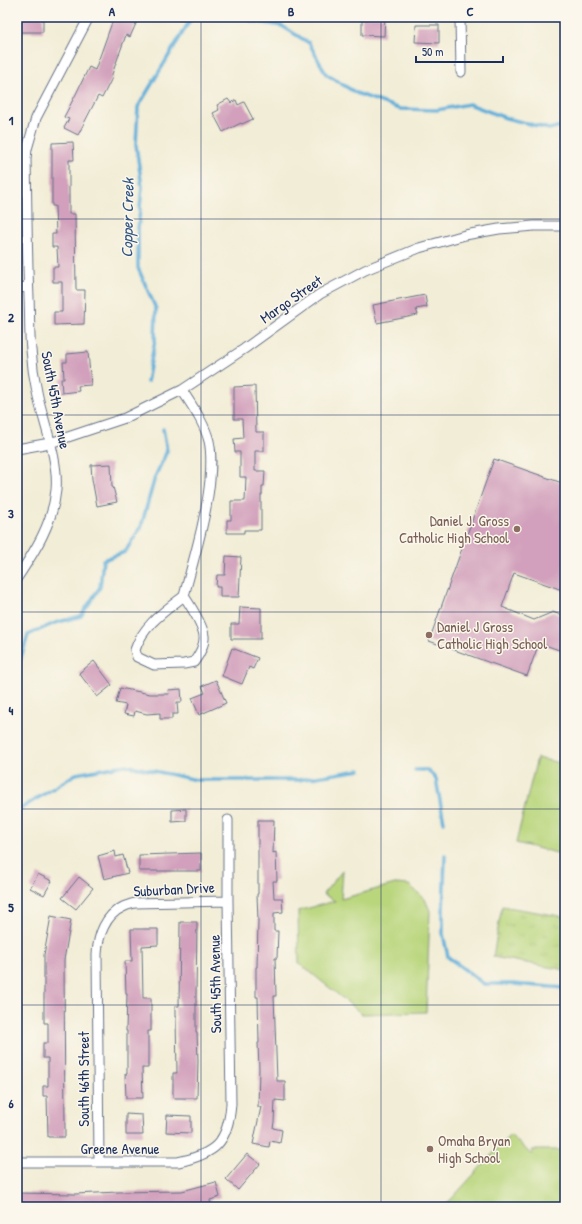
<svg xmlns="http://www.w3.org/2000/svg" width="582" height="1224" font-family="'Patrick Hand',sans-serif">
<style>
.green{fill:#b9d67d;stroke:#6a826e}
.park{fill:url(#park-tufts);stroke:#6a826e}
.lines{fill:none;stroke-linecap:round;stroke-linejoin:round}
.stream{stroke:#60afda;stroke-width:3.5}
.building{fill:#d2a0bc}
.street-casing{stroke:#667288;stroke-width:11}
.street{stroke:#fff;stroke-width:9}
.grid{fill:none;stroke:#1b2f5e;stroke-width:1;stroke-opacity:0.55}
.education-dot{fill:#8d6e63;stroke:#fbf7ec;stroke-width:1.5}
.labels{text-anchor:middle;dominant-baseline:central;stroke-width:3;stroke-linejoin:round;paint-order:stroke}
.street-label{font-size:15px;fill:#1b2f5e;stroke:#fbf7ec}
.education-label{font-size:15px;fill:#785e54;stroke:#fbf7ec;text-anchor:start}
.water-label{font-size:16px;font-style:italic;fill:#305583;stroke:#fbf7ec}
.neatline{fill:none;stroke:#1b2f5e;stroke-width:1.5}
.grid-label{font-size:13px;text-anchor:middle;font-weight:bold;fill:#1b2f5e}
</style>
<defs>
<pattern id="park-tufts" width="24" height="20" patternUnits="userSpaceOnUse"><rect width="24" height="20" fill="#b9d67d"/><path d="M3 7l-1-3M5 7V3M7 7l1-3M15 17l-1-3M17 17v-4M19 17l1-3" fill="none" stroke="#9eb86e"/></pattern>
</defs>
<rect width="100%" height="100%" fill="#fbf7ec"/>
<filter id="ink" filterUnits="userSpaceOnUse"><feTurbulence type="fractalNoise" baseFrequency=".025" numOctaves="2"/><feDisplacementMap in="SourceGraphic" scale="8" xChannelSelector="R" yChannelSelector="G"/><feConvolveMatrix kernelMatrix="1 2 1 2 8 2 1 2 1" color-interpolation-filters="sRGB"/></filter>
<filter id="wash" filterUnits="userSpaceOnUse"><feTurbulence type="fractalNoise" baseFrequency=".012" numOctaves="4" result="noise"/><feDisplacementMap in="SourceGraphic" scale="16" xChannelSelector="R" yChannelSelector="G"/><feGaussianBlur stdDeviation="0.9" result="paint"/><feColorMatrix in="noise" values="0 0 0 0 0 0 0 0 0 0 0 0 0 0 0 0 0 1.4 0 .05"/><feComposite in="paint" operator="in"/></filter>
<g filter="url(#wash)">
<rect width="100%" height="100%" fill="#f2edd6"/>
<path class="green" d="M537,758L565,764V855L516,843Z
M343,870L341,899L395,884L409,885L425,899L430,911L426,1012L362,1014L299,963L298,911L335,901L323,894Z
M510,1135L532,1155V1150H565V1207H444Z"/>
<path class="park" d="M502,906L565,917V970L493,957Z"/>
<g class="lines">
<path class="stream" d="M245,17L251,21L282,26L309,43L326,74L356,93L400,109L437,110L469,104L506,118L549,129L565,125
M147,382L155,340L156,309L138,268V230L142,187L136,145L138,107L192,17
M17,670L28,635L55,623L81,616L100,587L103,560L125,552L141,527L155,477L167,451L163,429
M415,770H428L436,779L444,822
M17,811L76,774L125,765L197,780H298L360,770
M445,855L443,914V934L448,957L484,984H513L565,988"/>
</g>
<g id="blocks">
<path class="building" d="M17,17H43V32H17Z
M114,17H139L130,37L126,35L111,77L112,78L102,98L98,96L78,135L64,128L69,119L64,117L76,94L89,67L95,70Z
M362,17H385L384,36L362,35Z
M416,25H439V43L415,42Z
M228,99L231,103L236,100L238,105L244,102L253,119L242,124L241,123L223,132L213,113L219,110L217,105Z
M73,142L74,160H69V214H75L76,290H85L84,324L54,325V312H62V282H53V267H58L57,247H52V234H56L55,206H52V143Z
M425,295L427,307L416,309L418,315L377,323L373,305Z
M88,352L91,385L78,386L79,391L62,393L61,379H64L63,362H67V354Z
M255,386L256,432H264V451H255V471H265L264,486H262V495H261V530H244V533H227V520H231V501H245L246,477H240V452H235L234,439L243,438L242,419H234V387Z
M494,459L565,484V591L514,573L502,607L534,620L553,612L565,617V652L539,643L527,676L429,641Z
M111,464L112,487H113L117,502L97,506L92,479L91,465Z
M226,556L241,557L239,597H220V587H216L217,575H225Z
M240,607L261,608V639H231V624H239Z
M232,648L258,658L253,669L249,667L242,684L222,676Z
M94,661L112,685L97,697L79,673Z
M216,680L226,703L199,715L192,698L205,693L202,686Z
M120,688L150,694H169L168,690L181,689L182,702H177L178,714H172V719H160V713L147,714L135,711L134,716L124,714L126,705L116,703Z
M186,809V821L172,822V810Z
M258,820H274L273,853L276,852L277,881H273L274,898H282L283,912L274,913V931H278L277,958H275L276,996H274L277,1081H285V1101L275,1100L274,1122L273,1128L282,1130L280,1143L270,1141L269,1147L253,1144L261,1107H258L259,1069L258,1043H259L258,997H256V967H257L258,921L257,894H258Z
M115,851L116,857L123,855L128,873L104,879L98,856Z
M201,853V871H139V855Z
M38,874L52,881L44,895L30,888Z
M79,877L93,888L76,909L62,898Z
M51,916L71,920L64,960L65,1137H48L47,1096H43V1086H48V1058H43V1043H48V1023H44V955Z
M180,922H197L196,996V1032H197L198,1061L197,1098H173V1073H177L176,1017H175V1006H179Z
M131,929H158V945L142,946L143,998H151V1031H148V1068H142L143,1098H126L125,1074H127V1031H126L127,994H126L125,961H132Z
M126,1114L142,1115L143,1135H126Z
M167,1115L191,1116V1133L166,1132Z
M247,1154L260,1164L238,1190L226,1179Z
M216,1182L220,1197L210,1200L211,1207H17V1193L75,1194L118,1192L182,1191Z"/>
</g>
</g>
<g filter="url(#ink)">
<use href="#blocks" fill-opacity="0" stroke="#667288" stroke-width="1"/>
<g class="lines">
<g class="street-casing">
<path id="street" d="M460,17L461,72
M17,149H27
M17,288L28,287
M182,390C192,406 204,422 209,441C212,454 211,467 210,480C206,519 194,558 184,596
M17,449L50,443L125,418L182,390L244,349L320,294L365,270L419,248L465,235L499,229L534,226H565
M17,578C35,551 53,523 56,490C59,459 43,422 37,392C34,378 32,364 31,350C29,333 30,315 29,298C27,252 27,205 26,159L27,149L36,118L89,17
M184,596C190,605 203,626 204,636C205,645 199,655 194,662L184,664L154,665L137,657L135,650C143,625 165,611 184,596Z
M17,1162H178C215,1154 228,1143 231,1104L228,901V820
M99,1162L97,954C98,936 105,915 123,907C127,905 131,904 135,903L228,901"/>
</g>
<use href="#street" class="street"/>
</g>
</g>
<path class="grid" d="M201,17V1207M381,17V1207M17,219H565M17,415H565M17,612H565M17,809H565M17,1005H565"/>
<g class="education-dot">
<circle cx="517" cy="529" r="4"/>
<circle cx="429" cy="635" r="4"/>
<circle cx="430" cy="1149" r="4"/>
</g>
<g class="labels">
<g class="street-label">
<text transform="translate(291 299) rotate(-35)">Margo Street</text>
<text transform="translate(56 400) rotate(79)">South 45th Avenue</text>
<text transform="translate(174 889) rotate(-3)">Suburban Drive</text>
<text transform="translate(215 984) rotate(-91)">South 45th Avenue</text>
<text transform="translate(83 1079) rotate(-90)">South 46th Street</text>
<text x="120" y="1148">Greene Avenue</text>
</g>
<g class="education-label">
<text x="509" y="520" text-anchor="end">Daniel J. Gross<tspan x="509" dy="17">Catholic High School</tspan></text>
<text x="437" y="626">Daniel J Gross<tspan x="437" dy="17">Catholic High School</tspan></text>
<text x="438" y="1140">Omaha Bryan<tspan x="438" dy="17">High School</tspan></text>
</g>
<g class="water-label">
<text transform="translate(127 218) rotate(-89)">Copper Creek</text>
</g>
</g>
<rect width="582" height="1224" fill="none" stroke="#fbf7ec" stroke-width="44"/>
<path d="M416 56v6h87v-6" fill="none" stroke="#1b2f5e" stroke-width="2"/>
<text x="422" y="56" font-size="12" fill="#1b2f5e" stroke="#fbf7ec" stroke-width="3" paint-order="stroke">50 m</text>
<rect x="22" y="22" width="538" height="1180" class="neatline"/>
<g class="grid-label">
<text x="112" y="16">A</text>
<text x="291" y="16">B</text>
<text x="470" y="16">C</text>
<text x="11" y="125">1</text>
<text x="11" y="322">2</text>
<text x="11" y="518">3</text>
<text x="11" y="715">4</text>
<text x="11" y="912">5</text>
<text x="11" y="1108">6</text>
</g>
</svg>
